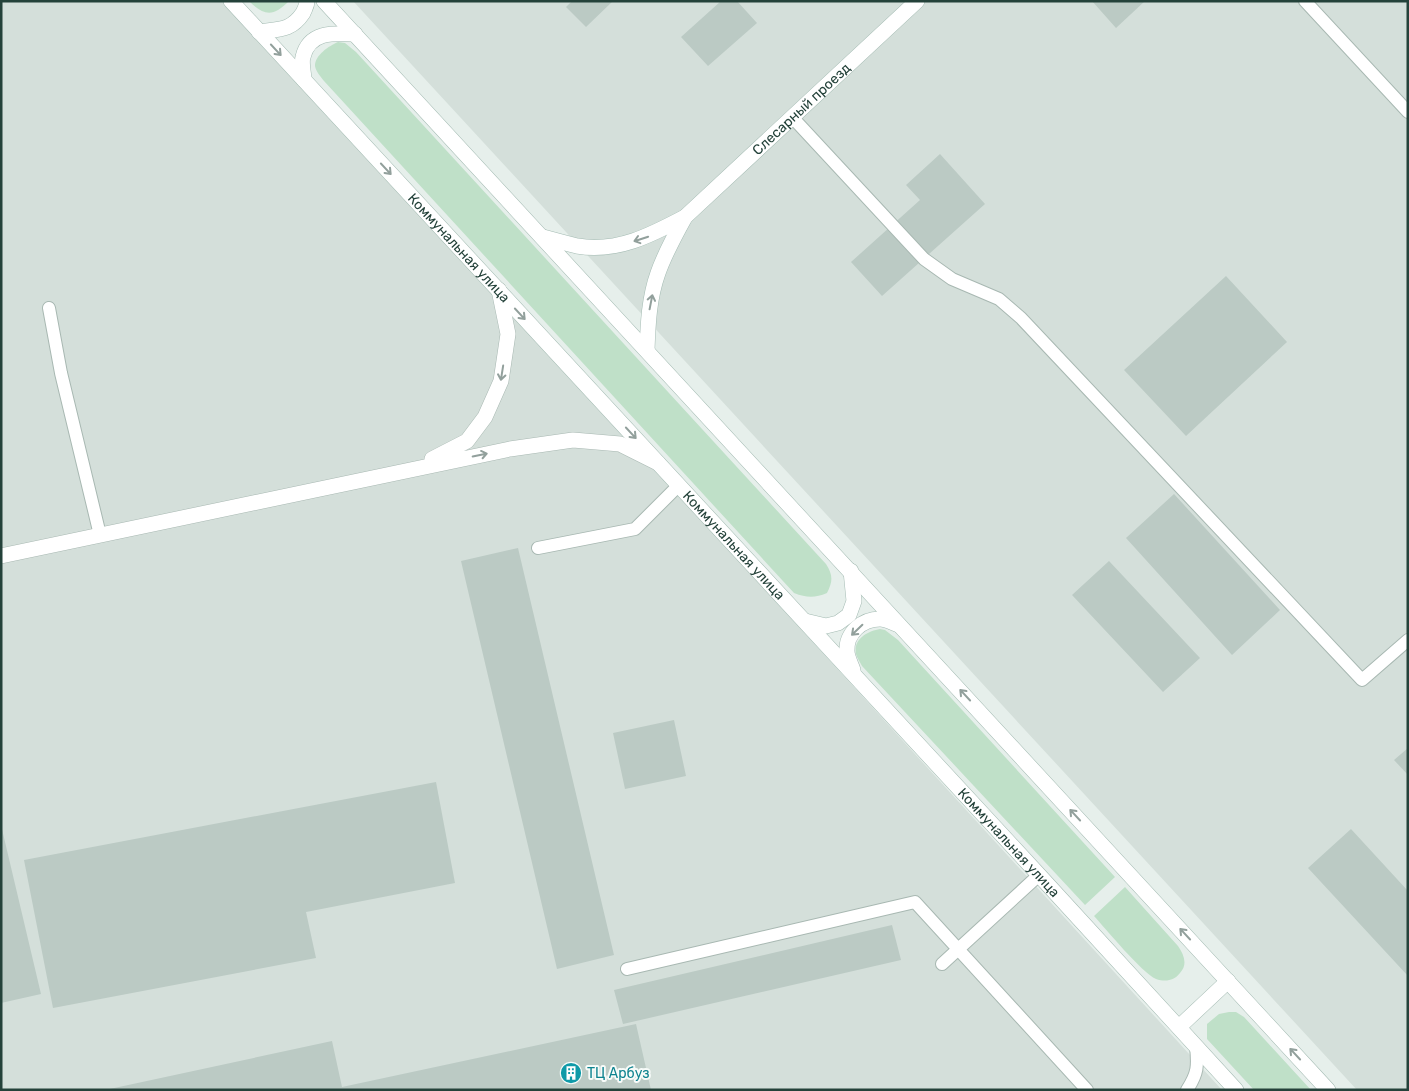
<svg xmlns="http://www.w3.org/2000/svg" width="1409" height="1091" font-family="Rubik,sans-serif">
<style>
.built{fill:#d4dfda}
.green{fill:#bfe0c8}
.building{fill:#bbcac4}
.lines{fill:none;stroke-linecap:round;stroke-linejoin:round}
.lane-casing{stroke:#a8b8b2;stroke-width:14}
.street-casing{stroke:#a8b8b2;stroke-width:16}
.secondary-casing{stroke:#a4bbb3;stroke-width:16}
.lane{stroke:#fff;stroke-width:12}
.street{stroke:#fff;stroke-width:15}
.secondary{stroke:#fff;stroke-width:15}
.oneway{stroke:#92a09c}
.labels{text-anchor:middle;dominant-baseline:central;stroke-width:4;stroke-linejoin:round;paint-order:stroke}
.street-label{font-size:14px;fill:#24423a;stroke:#f7fbf9}
.culture-label{font-size:14px;fill:#0d838f;stroke:#f7fbf9;text-anchor:start}
</style>
<rect width="100%" height="100%" fill="#e6efeb"/>
<path class="built" d="M1,1H227L1222,1090H1Z
M353,1H1408V1090H1357Z"/>
<path class="green" d="M249,1H289C274,16 265,17 249,1Z
M338,42L345,43L356,52L826,564C833,575 833,581 827,593C815,598 807,598 794,593L324,81C321,77 316,72 315,66C315,55 329,46 338,42Z
M880,629L885,630L898,640L1115,877L1085,905L862,666C860,662 857,658 856,654C853,639 868,631 880,629Z
M1125,887L1178,946C1184,955 1188,964 1180,973C1174,981 1165,982 1156,979C1142,973 1106,929 1094,916Z
M1229,1012H1236L1244,1017L1311,1090H1254L1207,1039V1024L1219,1014Z"/>
<path class="building" d="M572,1H613L586,27L566,7Z
M721,1H737L757,23L708,66L681,37Z
M1092,1H1145L1116,28Z
M940,154L985,204L882,296L851,262L920,200L906,185Z
M1226,276L1287,342L1186,436L1124,370Z
M1174,494L1280,610L1232,655L1126,538Z
M518,548L614,955L557,969L461,561Z
M1109,561L1200,658L1163,692L1072,595Z
M674,720L686,776L625,789L613,733Z
M1408,748V775L1394,760Z
M436,782L455,883L306,912L316,958L53,1008L24,860Z
M1,825L41,994L1,1003Z
M1351,829L1408,891V976L1308,868Z
M892,925L901,960L623,1024L614,990Z
M636,1024L651,1090H105L332,1041L342,1087Z"/>
<g class="lines">
<g class="lane-casing">
<path id="lane" d="M1305,1L1408,112
M793,118L924,259L952,279L999,299L1021,318L1362,680L1408,640
M49,308L61,373L100,535
M538,548L635,529L679,485
M942,964L1039,875
M627,969L915,902L1087,1090
M1187,1090C1198,1073 1198,1066 1196,1046"/>
</g>
<g class="street-casing">
<path id="street" d="M432,459L467,441L485,417L501,381L508,334L499,290
M1,556L510,449L573,440L620,444L658,463"/>
</g>
<g class="secondary-casing">
<g id="secondary">
<path id="s1" d="M231,1L1039,875L1236,1090"/>
<path d="M324,1L1328,1090"/>
<path d="M259,32C279,29 291,31 303,13C305,8 307,6 307,1"/>
<path d="M304,80C304,74 301,63 303,57C309,31 334,33 355,34"/>
<path id="s2" d="M543,237C554,240 565,243 577,246C617,253 651,235 685,217L917,1"/>
<path d="M647,350C648,324 649,298 658,273C665,253 675,235 685,217"/>
<path d="M805,621L826,626L838,623L849,615L854,601L851,571"/>
<path d="M853,670C851,664 847,657 847,651C846,633 862,619 880,619C886,619 893,623 899,625"/>
<path d="M1179,1027L1228,981"/>
</g>
</g>
<use href="#lane" class="lane"/>
<use href="#street" class="street"/>
<use href="#secondary" class="secondary"/>
</g>
<defs><path id="oneway-shaft" d="M-6 0H5M1.5-3L5.5 0L1.5 3" fill="none" stroke-width="1.6" stroke-linecap="round" stroke-linejoin="round" transform="scale(1.25)"/></defs>
<g class="oneway">
<use href="#oneway-shaft" transform="translate(276 50) rotate(47)"/>
<use href="#oneway-shaft" transform="translate(386 169) rotate(47)"/>
<use href="#oneway-shaft" transform="translate(641 239) rotate(162)"/>
<use href="#oneway-shaft" transform="translate(651 302) rotate(-79)"/>
<use href="#oneway-shaft" transform="translate(520 314) rotate(47)"/>
<use href="#oneway-shaft" transform="translate(502 373) rotate(99)"/>
<use href="#oneway-shaft" transform="translate(631 433) rotate(47)"/>
<use href="#oneway-shaft" transform="translate(480 455) rotate(-12)"/>
<use href="#oneway-shaft" transform="translate(857 630) rotate(136)"/>
<use href="#oneway-shaft" transform="translate(965 695) rotate(-133)"/>
<use href="#oneway-shaft" transform="translate(1075 815) rotate(-133)"/>
<use href="#oneway-shaft" transform="translate(1185 934) rotate(-133)"/>
<use href="#oneway-shaft" transform="translate(1295 1054) rotate(-133)"/>
</g>
<defs>
<g id="building-disc" transform="scale(1.125)"><circle r="9.5" fill="#0f9aa8" stroke="#f7fbf9"/><path d="M-4-6H4V6H1V3H-1V6H-4ZM-2.5-4.3h1.7v1.8h-1.7ZM.8-4.3h1.7v1.8H.8ZM-2.5-1h1.7V.8h-1.7ZM.8-1h1.7V.8H.8Z" fill="#fff"/></g>
</defs>
<g fill-rule="evenodd">
<use href="#building-disc" x="571" y="1073"/>
</g>
<g class="labels">
<g class="street-label">
<text stroke="none"><textPath href="#s2" startOffset="308">Слесарный проезд</textPath></text>
<text stroke="none"><textPath href="#s1" startOffset="336">Коммунальная улица</textPath></text>
<text stroke="none"><textPath href="#s1" startOffset="741">Коммунальная улица</textPath></text>
<text stroke="none"><textPath href="#s1" startOffset="1146">Коммунальная улица</textPath></text>
</g>
<g class="culture-label">
<text x="587" y="1073">ТЦ Арбуз</text>
</g>
</g>
<rect width="1409" height="1091" fill="none" stroke="#24423a" stroke-width="5"/>
</svg>
